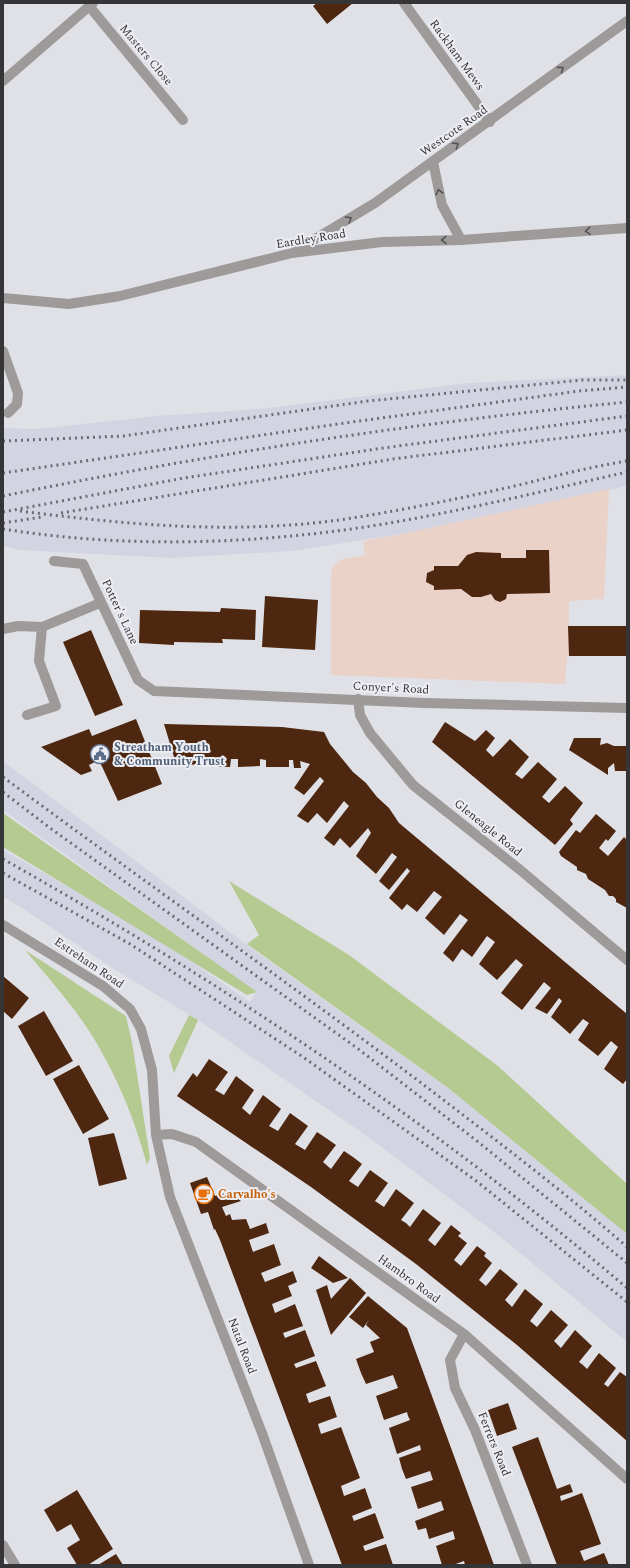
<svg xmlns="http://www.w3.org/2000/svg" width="630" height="1568" font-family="Spectral,serif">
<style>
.built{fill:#d2d4e2}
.industrial{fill:#ead2c9}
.green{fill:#b5ca91}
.building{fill:#4e2710}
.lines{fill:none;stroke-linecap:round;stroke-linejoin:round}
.pedestrian{stroke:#9d9a99;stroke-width:10}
.minor{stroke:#9d9a99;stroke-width:10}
.tertiary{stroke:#9d9a99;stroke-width:10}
.rail{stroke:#6c6d71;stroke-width:3;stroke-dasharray:2 4;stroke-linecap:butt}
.oneway{stroke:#545355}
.labels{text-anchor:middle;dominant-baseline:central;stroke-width:4;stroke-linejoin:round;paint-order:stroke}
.street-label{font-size:12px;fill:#353538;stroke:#edeef4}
.service-label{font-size:12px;font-weight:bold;fill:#4e5e75;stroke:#edeef4;text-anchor:start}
.food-label{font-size:12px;font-weight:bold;fill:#c56008;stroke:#edeef4;text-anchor:start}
</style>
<rect width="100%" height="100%" fill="#e0e1e7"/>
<path class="built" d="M627,375V486L407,533L293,551L170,558L20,550L3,546V428L38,429L157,416L261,409L469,383Z
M3,761L251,948L447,1087L627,1234V1342L503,1239L371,1139L198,1020L111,967L22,908L3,897V850L147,931L250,1002L256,992L3,810Z"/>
<path class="industrial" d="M609,489L604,599L569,601V656L567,658L565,684L331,675V574L333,566L339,560L365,555L363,541L407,533Z"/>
<path class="green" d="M3,813L257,992L247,995L3,847Z
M229,881L349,955L498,1066L627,1184V1234L447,1087L247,944L259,935Z
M25,950L126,1016L132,1042L150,1158L147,1165C136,1124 121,1086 100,1049C80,1013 51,981 25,950Z
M189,1015L198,1020L174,1073L169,1056Z"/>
<path class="building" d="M317,3H353L327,24L313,6Z
M526,550H549L550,593L507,594L506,599L500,602L495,600L491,594L481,597H472L461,589L434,590V586L426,582L427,573L434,570V566H458L467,555L476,552L501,553V558H526Z
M265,596L318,600L315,650L262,647Z
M221,608L256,610L255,640L222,639L223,643L174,642V645L139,643L140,610L220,612Z
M568,626H627V656H569Z
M91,630L123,705L95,716L63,642Z
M136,719L162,784L118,801L99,760L89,765L92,771L81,775L41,747L89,729L92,736Z
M445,722L475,741L486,730L495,738L486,750L493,757L510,739L529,757L515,774L522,779L538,762L557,779L542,797L549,803L565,786L583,803L570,820L573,824L555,845L432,742Z
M164,724L282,727L324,732L330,744L353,772L366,783L377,797L389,808L399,823L627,1014V1079L623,1084L604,1069L618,1047L611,1041L598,1056L578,1040L589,1023L583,1019L570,1034L551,1017L562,1001L559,998L547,1014L535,1008L551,988L544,982L522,1010L501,993L523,965L516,959L497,980L479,964L495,942L487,936L472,957L462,949L453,962L443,953L468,920L460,914L444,935L425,918L442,897L434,891L417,912L407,904L402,910L389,898L410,871L407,868L389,890L379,881L397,857L392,853L376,874L356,856L371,833L368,828L350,848L340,838L334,846L324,838L349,806L344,801L327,823L317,813L308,823L297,816L324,781L320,777L304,795L294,788L310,764L300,761L301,768H294L293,760H289V767H266V760L260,759V766L238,767V759H231L230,767L209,766L208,758L201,757L200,764L188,765V757H174Z
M574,738H601L600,745L607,743L614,746H627V771H615L614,763L608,768V775L569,750Z
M596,814L616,831L608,841L606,839L599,848L608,856L624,837L627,840V908L616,902V899L613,896H609L605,890L588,879L586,874L577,870V867L561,856L559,852L576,830L580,833Z
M3,976L29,998L12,1019L3,1011Z
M44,1011L73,1061L46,1076L18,1026Z
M209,1059L228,1072L215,1090L224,1095L236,1076L254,1090L242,1108L250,1115L263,1095L281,1109L269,1126L278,1131L290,1113L308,1126L295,1144L305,1150L317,1132L326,1138L336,1145L323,1162L331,1169L344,1151L353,1157L362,1164L349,1181L358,1187L370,1170L388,1183L375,1201L384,1207L396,1189L414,1203L401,1220L406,1223L410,1227L423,1209L441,1223L428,1240L435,1246L451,1225L461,1233L458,1236L467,1243L454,1260L461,1266L477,1246L486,1253L484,1256L492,1263L479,1280L486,1286L500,1269L518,1284L505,1300L512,1307L525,1289L543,1304L530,1321L537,1327L551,1310L568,1325L554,1341L561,1348L575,1330L592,1346L579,1362L583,1365L587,1369L599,1353L616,1368L604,1384L608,1387L620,1372L627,1377V1441L517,1345L416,1264L311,1187L177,1096L193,1073L197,1077Z
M79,1065L109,1119L83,1134L53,1079Z
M114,1133L127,1179L99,1186L88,1138Z
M207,1177L215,1196L229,1192L241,1201L222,1207L226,1216L230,1214L232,1220L246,1219L250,1229L266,1223L269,1233L249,1240L253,1252L274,1244L281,1265L261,1273L265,1282L293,1271L297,1282L288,1286L292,1296L272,1304L275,1313L295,1304L303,1326L283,1333L285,1338L305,1330L315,1356L294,1364L296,1368L316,1361L326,1386L306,1394L309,1403L330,1396L337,1417L318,1424L321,1434L341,1427L360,1478L341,1486L344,1496L365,1488L372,1508L352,1516L354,1521L375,1513L384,1538L363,1546L365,1551L386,1544L393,1565H342L220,1240L215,1229L214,1230L208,1212L201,1214L190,1183Z
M319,1256L348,1278L333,1283L311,1268Z
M350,1278L366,1293L331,1335L316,1290L327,1285L331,1299Z
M368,1296L407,1328L494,1565H465L464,1561L453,1565H442L436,1546L455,1539L453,1531L429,1539L426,1528L418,1530L415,1521L444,1510L441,1501L418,1509L411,1487L433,1480L430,1471L406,1479L402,1469L399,1458L421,1450L420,1445L397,1454L389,1428L410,1420L408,1416L407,1412L384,1420L376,1396L398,1388L393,1375L366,1384L361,1373L356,1359L374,1352L370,1342L380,1338L366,1325L369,1320L363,1328L349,1317Z
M508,1403L517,1429L497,1436L488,1410Z
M538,1437L557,1489L570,1484L573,1492L560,1496L561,1501L582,1493L590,1514L601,1544L580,1551L584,1561L604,1553L609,1565H557L512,1447Z
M77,1490L113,1549L88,1565H77L67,1548L80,1540L71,1524L57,1532L44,1510Z
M116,1554L123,1565H98Z"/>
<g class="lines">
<path class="pedestrian" d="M3,351L18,393L17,404L8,413"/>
<path class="minor" d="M404,3L490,122
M89,6L183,120
M3,81L93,3
M433,162L442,205L461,240
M54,561L83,564L138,680L154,691L424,703L627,708
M3,629L18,626L42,627L100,603
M358,699L360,715L370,733L413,785L519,869L627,960
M27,715L56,706L39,661L42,627
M3,925L103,986L130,1009L141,1029L152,1070L156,1135L170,1197L262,1433L309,1565
M156,1135L172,1134L196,1142L464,1334L627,1479
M464,1334L450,1360L455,1388L475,1430L527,1565
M3,1545L15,1565"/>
<path class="tertiary" d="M295,251L375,203L627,21
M3,298L69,304L120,296L292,253L382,242L461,240L627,228"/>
<path class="rail" d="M3,441L123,436L368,401L582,380H627
M3,473L345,423L579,391L627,387
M3,496C209,454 418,422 627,402
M20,511C129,525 237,535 346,519C404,510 462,498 519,485C555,476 590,467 627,461
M3,512L184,478L383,448L627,416
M61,513L393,459L627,430
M3,523L42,517
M3,529C116,547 231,545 344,530C439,517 534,493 627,472
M3,777C147,884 294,986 437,1095C501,1144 567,1194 627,1247
M3,792L50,828L357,1048L477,1141L627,1263
M3,859C223,983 435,1124 627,1288
M3,873L130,944L303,1057L475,1180L627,1302"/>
</g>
<defs><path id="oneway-chevron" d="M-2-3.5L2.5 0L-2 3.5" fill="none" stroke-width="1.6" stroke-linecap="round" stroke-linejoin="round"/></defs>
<g class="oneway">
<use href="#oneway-chevron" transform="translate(561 69) rotate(-36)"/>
<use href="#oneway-chevron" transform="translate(456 145) rotate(-35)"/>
<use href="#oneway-chevron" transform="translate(439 192) rotate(-102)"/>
<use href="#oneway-chevron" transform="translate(349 219) rotate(-31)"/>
<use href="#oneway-chevron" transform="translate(588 231) rotate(176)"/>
<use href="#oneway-chevron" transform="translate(444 240) rotate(178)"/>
</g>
<defs>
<g id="civic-ring" transform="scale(1)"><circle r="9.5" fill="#edeef4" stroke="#5c6f8a" stroke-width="1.5"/><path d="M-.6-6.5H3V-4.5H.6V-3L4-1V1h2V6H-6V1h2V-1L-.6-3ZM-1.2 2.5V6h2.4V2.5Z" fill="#5c6f8a"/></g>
<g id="cafe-ring" transform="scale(1)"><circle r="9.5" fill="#edeef4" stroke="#e8710a" stroke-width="1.5"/><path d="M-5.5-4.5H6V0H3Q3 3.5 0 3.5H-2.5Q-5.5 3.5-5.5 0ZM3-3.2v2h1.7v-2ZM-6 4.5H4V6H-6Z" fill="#e8710a"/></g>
</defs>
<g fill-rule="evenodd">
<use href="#civic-ring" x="100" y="754"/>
<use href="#cafe-ring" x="204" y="1194"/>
</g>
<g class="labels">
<g class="street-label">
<text transform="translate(146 55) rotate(50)">Masters Close</text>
<text transform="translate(457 55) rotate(54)">Rackham Mews</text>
<text transform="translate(454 131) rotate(-35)">Westcote Road</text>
<text transform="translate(311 239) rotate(-9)">Eardley Road</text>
<text transform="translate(120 612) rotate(65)">Potter's Lane</text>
<text transform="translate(391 688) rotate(3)">Conyer's Road</text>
<text transform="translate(488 828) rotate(39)">Gleneagle Road</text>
<text transform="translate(89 963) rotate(34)">Estreham Road</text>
<text transform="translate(409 1279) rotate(36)">Hambro Road</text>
<text transform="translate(242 1346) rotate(69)">Natal Road</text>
<text transform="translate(494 1444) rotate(68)">Ferrers Road</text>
</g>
<g class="service-label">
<text x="114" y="747">Streatham Youth<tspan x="114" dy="14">&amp; Community Trust</tspan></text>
</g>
<g class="food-label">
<text x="218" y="1194">Carvalho's</text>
</g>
</g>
<rect width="630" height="1568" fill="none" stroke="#353538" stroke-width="8"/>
</svg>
